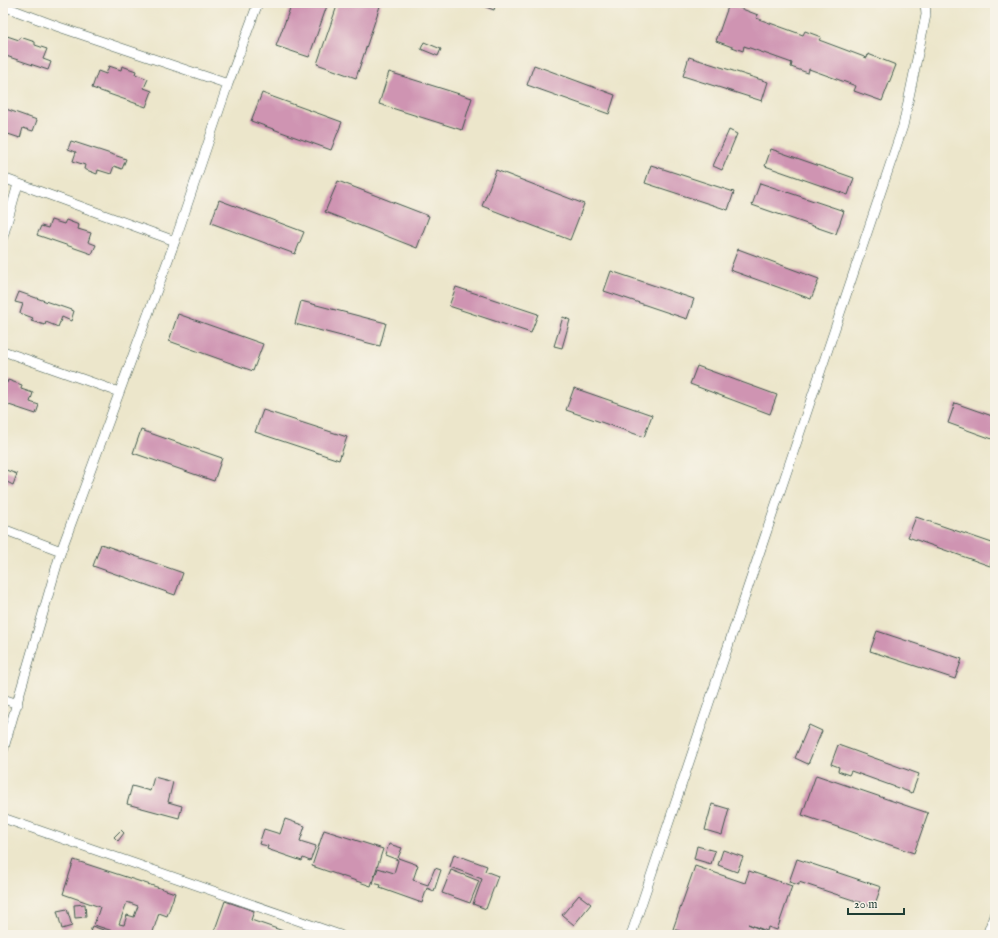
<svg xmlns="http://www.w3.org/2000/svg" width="998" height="938" font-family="'IM FELL English',serif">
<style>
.building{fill:#cf94b2;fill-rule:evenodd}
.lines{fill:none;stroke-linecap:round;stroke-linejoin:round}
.lane-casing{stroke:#3e564b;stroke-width:10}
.lane{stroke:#fff;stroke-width:9}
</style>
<rect width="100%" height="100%" fill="#f7f3e8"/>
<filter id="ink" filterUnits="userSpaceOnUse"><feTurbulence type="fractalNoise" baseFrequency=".025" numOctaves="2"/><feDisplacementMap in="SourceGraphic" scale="8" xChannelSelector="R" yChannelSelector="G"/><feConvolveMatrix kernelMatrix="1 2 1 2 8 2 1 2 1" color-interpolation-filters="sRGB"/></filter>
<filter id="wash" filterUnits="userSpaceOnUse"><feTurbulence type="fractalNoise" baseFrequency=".012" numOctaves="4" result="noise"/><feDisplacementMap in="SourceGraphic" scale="16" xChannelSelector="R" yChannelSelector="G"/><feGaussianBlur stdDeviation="0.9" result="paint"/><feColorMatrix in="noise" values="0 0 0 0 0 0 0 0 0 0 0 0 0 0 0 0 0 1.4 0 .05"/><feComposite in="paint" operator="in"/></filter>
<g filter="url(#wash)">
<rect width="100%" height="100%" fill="#ece6cb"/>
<g id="blocks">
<path class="building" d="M292,3H328L309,57L276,46Z
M338,3H381L356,78L317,64Z
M475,3H496L494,10Z
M729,4L758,15L756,18L803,35L805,31L821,37L819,40L867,58L868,54L896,65L882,101L854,91L856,86L809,69L808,73L791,67L792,63L744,46L743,51L716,41Z
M7,36L19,40L20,37L35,42V45L47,49L43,59L51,62L48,70L3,55V44Z
M424,42L441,49L438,56L421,49Z
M689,57L768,82L762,101L683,76Z
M534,65L615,95L609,114L527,85Z
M109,66L121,70L122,66L136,71L135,74L148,79L144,88L152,91L146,107L92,88L98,71L106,74Z
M389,72L472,98L462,130L379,104Z
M262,93L342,122L331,150L251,121Z
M3,108L37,120L33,131L23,128L20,138L8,134L7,137L3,136Z
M729,130L737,134L722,170L713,166Z
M71,141L126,159L122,169L114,166L111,174L98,170L97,174L84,169L85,165L73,161L76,152L68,149Z
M771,149L854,178L848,195L765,166Z
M651,165L734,192L728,210L645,183Z
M496,170L584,204L570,240L482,206Z
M338,181L429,216L417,248L325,212Z
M760,183L844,211L836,234L752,205Z
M219,200L304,232L295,254L211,223Z
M51,220L64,224L66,220L79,225L78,229L91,233L88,242L96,245L92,254L37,235L41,226L48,228Z
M738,249L819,279L811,299L730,270Z
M611,271L694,299L687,319L604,291Z
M456,287L538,314L531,333L449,306Z
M19,292L74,311L71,321L62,317L58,327L46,322L45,325L31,321L33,318L20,313L23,304L15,302Z
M301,301L386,323L380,346L295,324Z
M178,314L263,344L253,371L169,341Z
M563,317L570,320L562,348L554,346Z
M697,366L777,395L770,414L690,384Z
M8,380L22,385L21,389L33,393L30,402L39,405L36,414L3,403V382L7,383Z
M574,388L652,415L644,437L566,410Z
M955,403L995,417V440L948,423Z
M263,410L347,437L339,460L255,432Z
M141,430L222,458L214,481L133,453Z
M3,469L17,474L13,485L5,481L3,485Z
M916,517L995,544V552L990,566L908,537Z
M101,544L183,573L175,595L93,566Z
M877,631L962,659L955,679L870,651Z
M809,725L822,731L808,764L795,758Z
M838,745L919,774L912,793L851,771L849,775L838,771L839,767L831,764Z
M816,775L928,813L914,853L802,815Z
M154,777L173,782L168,802L182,806L179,818L127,804L132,786L150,791Z
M712,804L729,809L722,835L705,830Z
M285,819L305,826L300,841L316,846L310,861L303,858L302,861L267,849L268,846L259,844L264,829L280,834Z
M121,830L124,833L118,841L114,837Z
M324,830L383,849L371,886L312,866Z
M389,844L402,848L398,858L418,865L413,880L428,885L435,868L441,870L434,891L427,888L422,903L380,888L381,885L373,883L378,868L394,873L398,860L385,855Z
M697,846L715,851L711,864L694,859Z
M723,850L743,857L737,872L718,865Z
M454,854L487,866L485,871L498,876L486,909L473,904L482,879L450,867Z
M797,859L881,887L874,907L799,882V885L789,882Z
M74,860L175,893L167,916L159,913L152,935L132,933V935H125L94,925L100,907L63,894ZM127,902L138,906L134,917L127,915L124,925L119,924Z
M695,866L745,883L749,871L792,886L777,930L768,927L767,931L748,924L762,930L760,935H692L673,929Z
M451,870L479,881L470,903L442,893Z
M579,895L591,904L574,925L562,915Z
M225,901L254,911L251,920L295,935H213Z
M85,904L86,917L75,918L74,905Z
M67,909L72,926L62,929L57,911Z
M92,926L117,935H89Z"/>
</g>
</g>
<g filter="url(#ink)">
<use href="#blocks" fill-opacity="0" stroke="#3e564b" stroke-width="1"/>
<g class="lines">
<g class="lane-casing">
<path id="lane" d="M3,6L59,27L228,84
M3,178L175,241
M3,237L18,184
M3,351L119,392
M3,529L61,551
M3,699L18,704
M3,751L61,551L175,241L228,84L258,3
M3,818L340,935
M631,935L903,126L926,15L925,3
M987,935L995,913"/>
</g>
<use href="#lane" class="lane"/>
</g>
</g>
<rect width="998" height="938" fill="none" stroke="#f7f3e8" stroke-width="16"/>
<path d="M848 908v6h56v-6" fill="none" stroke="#1f3d34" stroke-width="2"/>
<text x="854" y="908" font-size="12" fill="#1f3d34" stroke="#f7f3e8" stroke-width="3" paint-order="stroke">20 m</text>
</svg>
